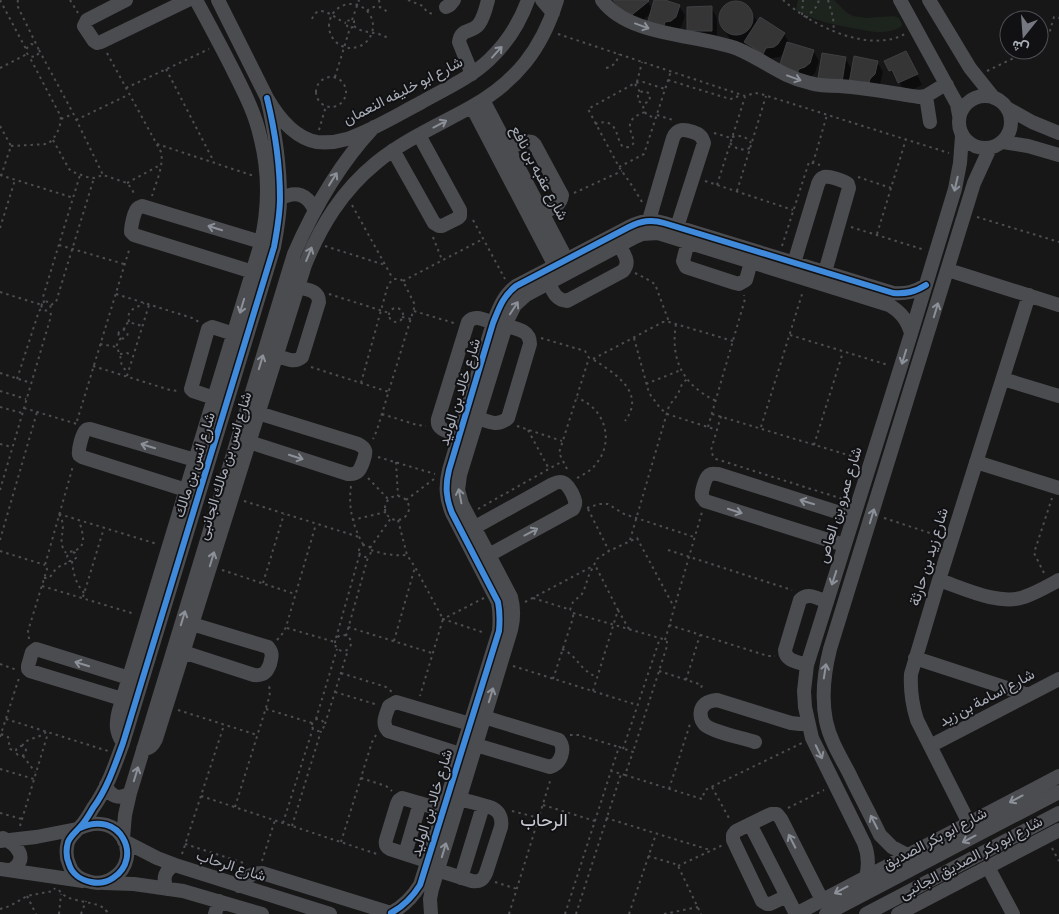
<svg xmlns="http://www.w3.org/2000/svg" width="1059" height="914" font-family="'Alegreya Sans',Vazirmatn,sans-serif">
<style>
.green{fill:#1d241e}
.shadow{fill:#0007}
.building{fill:#353536;stroke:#3f4043}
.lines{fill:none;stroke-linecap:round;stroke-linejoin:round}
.path{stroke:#4d4e52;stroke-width:2;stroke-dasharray:2.5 4;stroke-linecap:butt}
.minor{stroke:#4b4c50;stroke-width:14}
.cycleway-casing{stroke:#111113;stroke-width:9}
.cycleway{stroke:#408adc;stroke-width:6}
.oneway{stroke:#8c9099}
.labels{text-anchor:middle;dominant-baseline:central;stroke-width:4;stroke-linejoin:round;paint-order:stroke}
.street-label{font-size:15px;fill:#a8adb8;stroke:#111113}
.quarter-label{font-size:18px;fill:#c9ccd4;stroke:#111113}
</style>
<rect width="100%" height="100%" fill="#171717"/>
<path class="green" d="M798,0H834L846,12L853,16L866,18L894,16L899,18L902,24L901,27C883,36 871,31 852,28C831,24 816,21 796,10Z"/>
<path class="shadow" d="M614,0H647L652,9L655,0H661L679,6L685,15L681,27L676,31L670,32L651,13L635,27L620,10Z
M734,2H741L748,6L758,23L784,34L790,44L813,51L819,61L815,73L802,85L785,52L780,57L772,58L768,63L751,52L747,44L745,45L731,41L721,24L720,17L722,10L727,5Z
M711,8L717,18V40L688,31Z
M845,58L852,70L877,62L883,72L880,84L825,88Z
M886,62H911L922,85L905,93L898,79L896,80Z"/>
<path class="building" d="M613,0H648L649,1L628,18Z
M654,0H665L680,5L676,17L671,21L665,22L663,29L647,24Z
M719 18a17 17 0 1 1 34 0a17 17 0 1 1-34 0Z
M712,6V31H687V7Z
M760,17L785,33L778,44L774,47L766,48L763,54L744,42Z
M787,42L814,50L810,63L805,67L799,69L796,76L778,70Z
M906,51L918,74L898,83L892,70L889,71L884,61Z
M822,53L846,57L842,82L818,78Z
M854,56L878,61L875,74L870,79L868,86L849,83Z"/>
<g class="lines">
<path class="path" d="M0,0L26,49
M18,0L17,5L39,50V53L35,57L29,56L26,52L27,48L31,44L36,45
M70,0L78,13
M379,0L380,7
M408,0L423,6L427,12L435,15
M783,0C811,25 868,54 905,34
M828,0L833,17L834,32
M329 26a22 22 0 1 1 44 0a22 22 0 1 1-44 0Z
M367,11C375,4 382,6 389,14
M802,15L803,0
M806,18L817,6L819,0
M312,19C319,0 337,21 346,23
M352,20L359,0
M354,26C364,35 377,30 389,39
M558,34L745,96L755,93L761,94L949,153
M1039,37L1049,34L1054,17L1059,18
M39,50L73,113L103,175
M107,53L161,152C164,166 156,182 152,196
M0,68L27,54
M606,68C614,66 617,62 619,54
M166,69L214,162
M987,71L1016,57L1018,50
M335,77L350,28L353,27L354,24V21L350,20L347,21V26L350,28
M316 92a15 15 0 1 1 30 0a15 15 0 1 1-30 0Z
M668,80L730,99L736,98L739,94
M637,82L642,62
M635,84L640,92
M126,88L209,49
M645,112L647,115L655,118
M657,115L673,120
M61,119L73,114
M76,120L128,95
M595,124C624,114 613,151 628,147C646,142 612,123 645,112L642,104L638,100V94L643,91L649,93L650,100L648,102L642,104
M0,126L11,146L1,176
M319,130L326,106
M714,133L731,138
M732,137C740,135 746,136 751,143
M53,140L69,169L73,172L87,177L94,178L103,175L127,183L132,189L135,196
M730,143C736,149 741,151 750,148
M157,144L254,176
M11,146L47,144C55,140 63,124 60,115L29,56
M813,163L827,115
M619,167L644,154L671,71
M0,175L74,198
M858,177L891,188
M705,181L793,210
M127,183L162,164
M717,185L745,97
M737,191L766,96
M574,193L622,171
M642,202L633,187L619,167L588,109L635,83L643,82L665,89
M352,205L393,279
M977,217L1059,242
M473,220L505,279
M851,227L925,250
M0,228L15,180
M877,234L906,139
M433,237L442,260
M59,245L124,264
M325,246L385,265
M782,246L809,162L820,165
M635,273L645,278L655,284L669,322
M403,281L483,239
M0,292L42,305
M116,294L192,318L199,322
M329,294L389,313
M41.5 306a4.5 4.5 0 1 1 9 0a4.5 4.5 0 1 1-9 0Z
M44,303L43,297L80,175
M51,305L56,302L94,178
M389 315a7 7 0 1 1 14 0a7 7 0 1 1-14 0Z
M414,311L454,323
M402,317L411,319
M129,322C126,308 136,309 144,303
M676,324C670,360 683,385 716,401
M118.5 334a4.5 4.5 0 1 1 9 0a4.5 4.5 0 1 1-9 0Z
M124,330L125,325L129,322L142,326
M790,335L888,365
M121,338C115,345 117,346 119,353C123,362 118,364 128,372
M541,338L585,351L589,358L559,453L568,471
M634,338L649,393L660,408L667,414L717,430
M100,344L117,347
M120,354L127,353L132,355
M593,359L663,322H669L733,341
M594,360C616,374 646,393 625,421
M93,366L170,390L180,391
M311,367L389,392
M0,373L31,383
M127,376L149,305
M17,379L39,311L42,308
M361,383L388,285L393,279H400L403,281L415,305L377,430L373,439
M646,384L681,370
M0,391L26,399
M0,407L22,413
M24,408L77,424
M382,414L417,425L426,426
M712,414L858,458
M721,416L711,450L713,456L716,459L846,500
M77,421L130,247
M517,426L562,441
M708,427L745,299L744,295
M761,427L803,291
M528,430L549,469
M0,444L12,447
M814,445L843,352
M378,457L435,474
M396,462L398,496
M368,478L389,500
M577,478C584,474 591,471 596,464C615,441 605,408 577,398
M351,486C348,508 353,527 364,546
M0,490L51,316L50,309
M385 508a12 12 0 1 1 24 0a12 12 0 1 1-24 0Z
M406,500L434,479
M244,501L359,537
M587,508L599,504H608L624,514L694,537
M478,509L563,461
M588,509L609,551
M59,514L157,544
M59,514C69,530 55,539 66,553
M884,518L939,536
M352,520L386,512
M398,520L407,555L415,567L443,619L420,696
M0,540L37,412
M630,540L669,406L678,394L682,384L687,379
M359 551a6 6 0 1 1 12 0a6 6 0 1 1-12 0Z
M370,548L391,518
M371,550C383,554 394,556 407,555
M668,550L792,590
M0,551L45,565
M73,552L75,553L76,558L72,561H69L67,557L69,552C89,549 83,535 79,520
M72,561C73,573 76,584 84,593
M222,570L295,594
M1044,573L1034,553L1052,498
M44,578H49C52,575 53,572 56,569C60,565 66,565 69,561
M263,583L284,514
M42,586L135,614
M83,597L104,528
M484,598L443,619L485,633
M533,598L571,610
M525,602L593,566
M570,610L573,602L582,594L584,590L589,575L597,559L609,551L637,538L674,607
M618,610L629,629
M573,613L663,639L667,642V646L633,752
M669,625L768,656H775
M348,627L432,653
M287,628L335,642
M335 643a8 8 0 1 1 16 0a8 8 0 1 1-16 0Z
M346,636L368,557
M336,638L360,553
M29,639L28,631L47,569L45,565L73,466
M277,640L283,633L286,627L316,524
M665,640L702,512
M394,641L415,567
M562,649C578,656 579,670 597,677
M0,664L17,670
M513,666L637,705
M659,671L702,685L700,691
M341,673L386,687L392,692
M553,679L573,618V614
M686,680L700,635
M593,691L618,610L595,565
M335,692L378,705
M266,709L312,723
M178,710L257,735
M312 725a6 6 0 1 1 12 0a6 6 0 1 1-12 0Z
M6,719L108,751
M316,719L337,649
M325,724L348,650
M1,734L8,737L10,749L16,751
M570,735H579L619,747
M0,737L19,678
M16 751a5 5 0 1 1 10 0a5 5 0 1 1-10 0Z
M22,746C27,737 39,739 46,732
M623,749L660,638
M23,756L35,772
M0,769L34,779
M625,775L702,799L705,790L802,743
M361,778L386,786L392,791
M712,787L730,820
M669,789L690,724
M201,796L377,854
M543,805L595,821
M235,807L269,698L270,692L269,685
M788,808L824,790
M512,811L539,818
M0,813L22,819
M606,818L710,850
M283,823L313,728
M20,826L48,733
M292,826L321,731
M341,842L372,742L376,735
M185,844L247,864
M1052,848L1059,861
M182,854L224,725
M648,856L675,864L678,866L701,914
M262,861L275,820
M678,866L723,845
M495,882L517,889
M59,890C67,903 91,900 104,908C105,909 108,913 109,914
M27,896L36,914
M0,909L10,906L27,896L53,891L55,888
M59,914L61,894
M81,914L86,901
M509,914L551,778
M565,914L611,771L619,747L633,752L625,775L611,771
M576,914L621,774
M629,914L656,834
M664,914L698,907"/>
<path class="minor" d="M126,0L87,20L84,26L94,41L97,43L101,42L188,0
M218,0L267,98C278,117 294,138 317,142C327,143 337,142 347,139C373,130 397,115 422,102C445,89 470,78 489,60C506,44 520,22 528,0
M542,0L553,13
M602,0C629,37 699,34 738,49C764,60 782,77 810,83C820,86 830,86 840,86C866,88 893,93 919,97L926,96L944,85H947
M900,0L952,95L957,104L959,115
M929,0L970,68L994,98
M446,7L450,5L454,0
M472,74L459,42C461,27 472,34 479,24C484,17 486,8 488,0
M959 122a26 26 0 1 1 52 0a26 26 0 1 1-52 0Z
M926,96L930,122
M483,100L567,260
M472,107L555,266
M1007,108L1032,122L1059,133
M1003,142L1028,146L1059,155
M508,149L524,141L532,142L535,145L562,195C561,206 551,209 542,213
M393,150L434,223L439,226H442L458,218L460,216V210L419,135
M280,199C296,190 308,194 315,211
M649,220L673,138C677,128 684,129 693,132C699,134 702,136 704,143L677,227
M688,242L683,261L686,267L735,283L739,284L746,280L751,262
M794,263L818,184C820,180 820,178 824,177C827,175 845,181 848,184C848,185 849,187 849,188L825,272
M948,270L1059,305
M253,272L134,235L131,232C131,227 134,210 138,208C139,207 141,207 142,206L261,242
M549,283C553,292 556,300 567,301L623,271C631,262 624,254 619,245
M276,355C285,358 294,364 302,357L319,302C319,290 307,290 298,287
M1003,379L1059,396
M214,398L193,391L191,389L208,329L212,327L234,334
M478,418C489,422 498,427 508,418L530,344C530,330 517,329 506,326
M460,435C450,432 436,431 438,419L468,322C475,314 484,320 493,323
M249,442L348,474C358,475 360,470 363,462C366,453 368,449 358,444L258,413
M976,462L1059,488
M186,490L82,457L79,455C78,450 82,433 86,430C87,429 88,429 90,429L195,460
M468,531L553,484C563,479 567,484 572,493C575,500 577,503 573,509L489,555
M844,545L705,501C704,499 703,498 702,497C701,492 705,478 709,475C712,473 714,474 718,474L853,517
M939,580C963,588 999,606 1024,597C1036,593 1048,586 1059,580
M183,652L254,675C264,676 267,672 270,664C272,656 273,653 268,647L192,624
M915,658L1028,695
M807,665C798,662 785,661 785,650L800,600C808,592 817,598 827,602
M122,699L30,671L28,669V666L32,652L36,649L129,678
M755,742C743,738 713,732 705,725C701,721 700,715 701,710C704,702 710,701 717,700L791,723L800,724L808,723
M123,743C115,732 116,722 119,710L259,250C269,212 270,174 260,136C255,113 244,92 234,72C222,48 209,24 196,0
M476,745L550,767C561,764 566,749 559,740L484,717
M930,746L1059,679
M143,749C150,749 153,745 156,739L305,265C321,225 342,191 376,163C404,140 439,125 471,107C516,82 542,49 557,0
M460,754L388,731C381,723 386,715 389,706L396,702L470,724
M106,785C110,797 120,800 130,793
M969,823L917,720C912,704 910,691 911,674L939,580L1029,295
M750,824L796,914
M80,828C120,809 144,858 113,878C107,882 99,884 91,882C81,880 72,874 69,864C66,857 66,849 68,842C71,835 76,832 80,827C85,822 89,815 93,808C107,789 115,765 123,743L274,247C277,231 280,214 280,198C280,164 275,131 267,98
M3,838C17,845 30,859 11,870
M123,838L125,815L130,793L294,254C314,208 339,164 374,127
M0,841L36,837L77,829
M124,841L157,858L178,866L330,914
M405,854L420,803
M907,855L892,847L880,835C870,814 859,794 849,773C840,756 830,740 826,721C821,696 824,673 830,649L974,183L990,148
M427,861L390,849C386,847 385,845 386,840L397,804L399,800L402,798L443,810
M988,867L1013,914
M0,869L83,881
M437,870L472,881C480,882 483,880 486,873L501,827C502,821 501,813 494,809C489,806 467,801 459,799
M866,877C869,865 869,855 864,843L812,738L805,707L804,691L807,665L814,643L910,337L955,189L960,163L962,136
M461,878L483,806
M104,883L134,884L183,891L262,914
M239,886C245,877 251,873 262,873L394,914
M167,889C162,878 165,870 175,865
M787,896L770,904H767L762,901L733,840V835L736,831L771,814H777L781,819L822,900
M391,913C404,906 412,898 420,885L499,631C500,620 500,612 498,602L452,513C446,498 445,486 449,470L493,323C499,308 503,296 516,286L629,227C641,221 651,219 664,223L893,293C906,294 915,292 926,285
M215,914L219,901
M431,914L430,899L432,889L511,630C514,618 514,608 511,597L462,504L458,490L460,475L508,319L515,305L526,295L635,237L642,234L658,233L889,305C901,312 907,320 911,333
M796,914L1059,776
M826,914L1059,792
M866,914L1059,813
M898,914L1059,830"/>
<g class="cycleway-casing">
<path id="cycleway" d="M80,828C120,809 144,858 113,878C107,882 99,884 91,882C81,880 72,874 69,864C66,857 66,849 68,842C71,835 76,832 80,827C85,822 89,815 93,808C107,789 115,765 123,743L274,247C277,231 280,214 280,198C280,164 275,131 267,98
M391,913C404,906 412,898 420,885L499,631C500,620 500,612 498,602L452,513C446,498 445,486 449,470L493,323C499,308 503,296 516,286L629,227C641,221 651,219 664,223L893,293C906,294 915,292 926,285"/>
</g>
<use href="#cycleway" class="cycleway"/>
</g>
<defs><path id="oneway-shaft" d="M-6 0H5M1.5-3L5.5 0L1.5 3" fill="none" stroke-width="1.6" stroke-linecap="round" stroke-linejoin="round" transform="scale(1.25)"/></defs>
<g class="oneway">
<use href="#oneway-shaft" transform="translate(642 26) rotate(20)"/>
<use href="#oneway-shaft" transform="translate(497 52) rotate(-48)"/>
<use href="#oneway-shaft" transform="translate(794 78) rotate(20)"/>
<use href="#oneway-shaft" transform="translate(440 124) rotate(-28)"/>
<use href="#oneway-shaft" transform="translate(333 179) rotate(-58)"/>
<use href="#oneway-shaft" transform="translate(956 184) rotate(103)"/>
<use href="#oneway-shaft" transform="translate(215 228) rotate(-163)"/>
<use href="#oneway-shaft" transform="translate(309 254) rotate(-68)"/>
<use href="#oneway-shaft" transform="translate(242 306) rotate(107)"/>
<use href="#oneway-shaft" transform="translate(514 308) rotate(-57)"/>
<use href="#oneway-shaft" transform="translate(936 310) rotate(-73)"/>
<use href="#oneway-shaft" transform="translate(904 357) rotate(107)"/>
<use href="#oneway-shaft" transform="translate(261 362) rotate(-73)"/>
<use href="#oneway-shaft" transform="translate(148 446) rotate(-163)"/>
<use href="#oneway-shaft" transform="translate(296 457) rotate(18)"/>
<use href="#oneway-shaft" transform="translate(460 496) rotate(-101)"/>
<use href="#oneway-shaft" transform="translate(807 502) rotate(-163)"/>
<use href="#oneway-shaft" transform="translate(735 511) rotate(18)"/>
<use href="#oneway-shaft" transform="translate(872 516) rotate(-73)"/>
<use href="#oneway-shaft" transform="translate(531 532) rotate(-28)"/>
<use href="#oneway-shaft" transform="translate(212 559) rotate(-73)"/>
<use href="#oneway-shaft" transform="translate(834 578) rotate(108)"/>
<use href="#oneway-shaft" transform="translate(183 618) rotate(-73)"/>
<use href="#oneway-shaft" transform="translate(82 664) rotate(-163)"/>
<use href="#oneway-shaft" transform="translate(825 671) rotate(-81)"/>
<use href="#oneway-shaft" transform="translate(491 695) rotate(-73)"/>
<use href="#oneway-shaft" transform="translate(819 752) rotate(64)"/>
<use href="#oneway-shaft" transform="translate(136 774) rotate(-73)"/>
<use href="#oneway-shaft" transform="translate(1016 799) rotate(152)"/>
<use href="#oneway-shaft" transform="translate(874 822) rotate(-117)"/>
<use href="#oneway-shaft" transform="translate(969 839) rotate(152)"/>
<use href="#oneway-shaft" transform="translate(792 841) rotate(-117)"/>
<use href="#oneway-shaft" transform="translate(444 850) rotate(-73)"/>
<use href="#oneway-shaft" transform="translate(841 890) rotate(152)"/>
</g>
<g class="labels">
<g class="street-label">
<text transform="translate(403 91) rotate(-27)">شارع ابو خليفه النعمان</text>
<text transform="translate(539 173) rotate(62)">شارع عقبه بن نافع</text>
<text transform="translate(460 392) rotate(-73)">شارع خالد بن الوليد</text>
<text transform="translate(195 465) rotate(-73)">شارع انس بن مالك</text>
<text transform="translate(225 466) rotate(-73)">شارع انس بن مالك الجانبى</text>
<text transform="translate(840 505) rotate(-73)">شارع عمرو بن العاص</text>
<text transform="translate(929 557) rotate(-73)">شارع زيد بن حارثة</text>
<text transform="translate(987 698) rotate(-28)">شارع اسامة بن زيد</text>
<text transform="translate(432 803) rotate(-73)">شارع خالد بن الوليد</text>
<text transform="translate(935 839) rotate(-28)">شارع ابو بكر الصديق</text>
<text transform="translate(971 858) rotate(-28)">شارع ابو بكر الصديق الجانبى</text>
<text transform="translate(231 866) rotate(18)">شارع الرحاب</text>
</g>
<g class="quarter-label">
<text x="544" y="821">الرحاب</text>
</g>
</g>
<g transform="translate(1024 35) rotate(197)"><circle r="24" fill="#111113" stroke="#4d4f55"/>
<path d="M0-4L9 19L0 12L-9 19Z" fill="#757880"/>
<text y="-8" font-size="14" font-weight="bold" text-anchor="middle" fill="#a8adb8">ش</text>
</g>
</svg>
